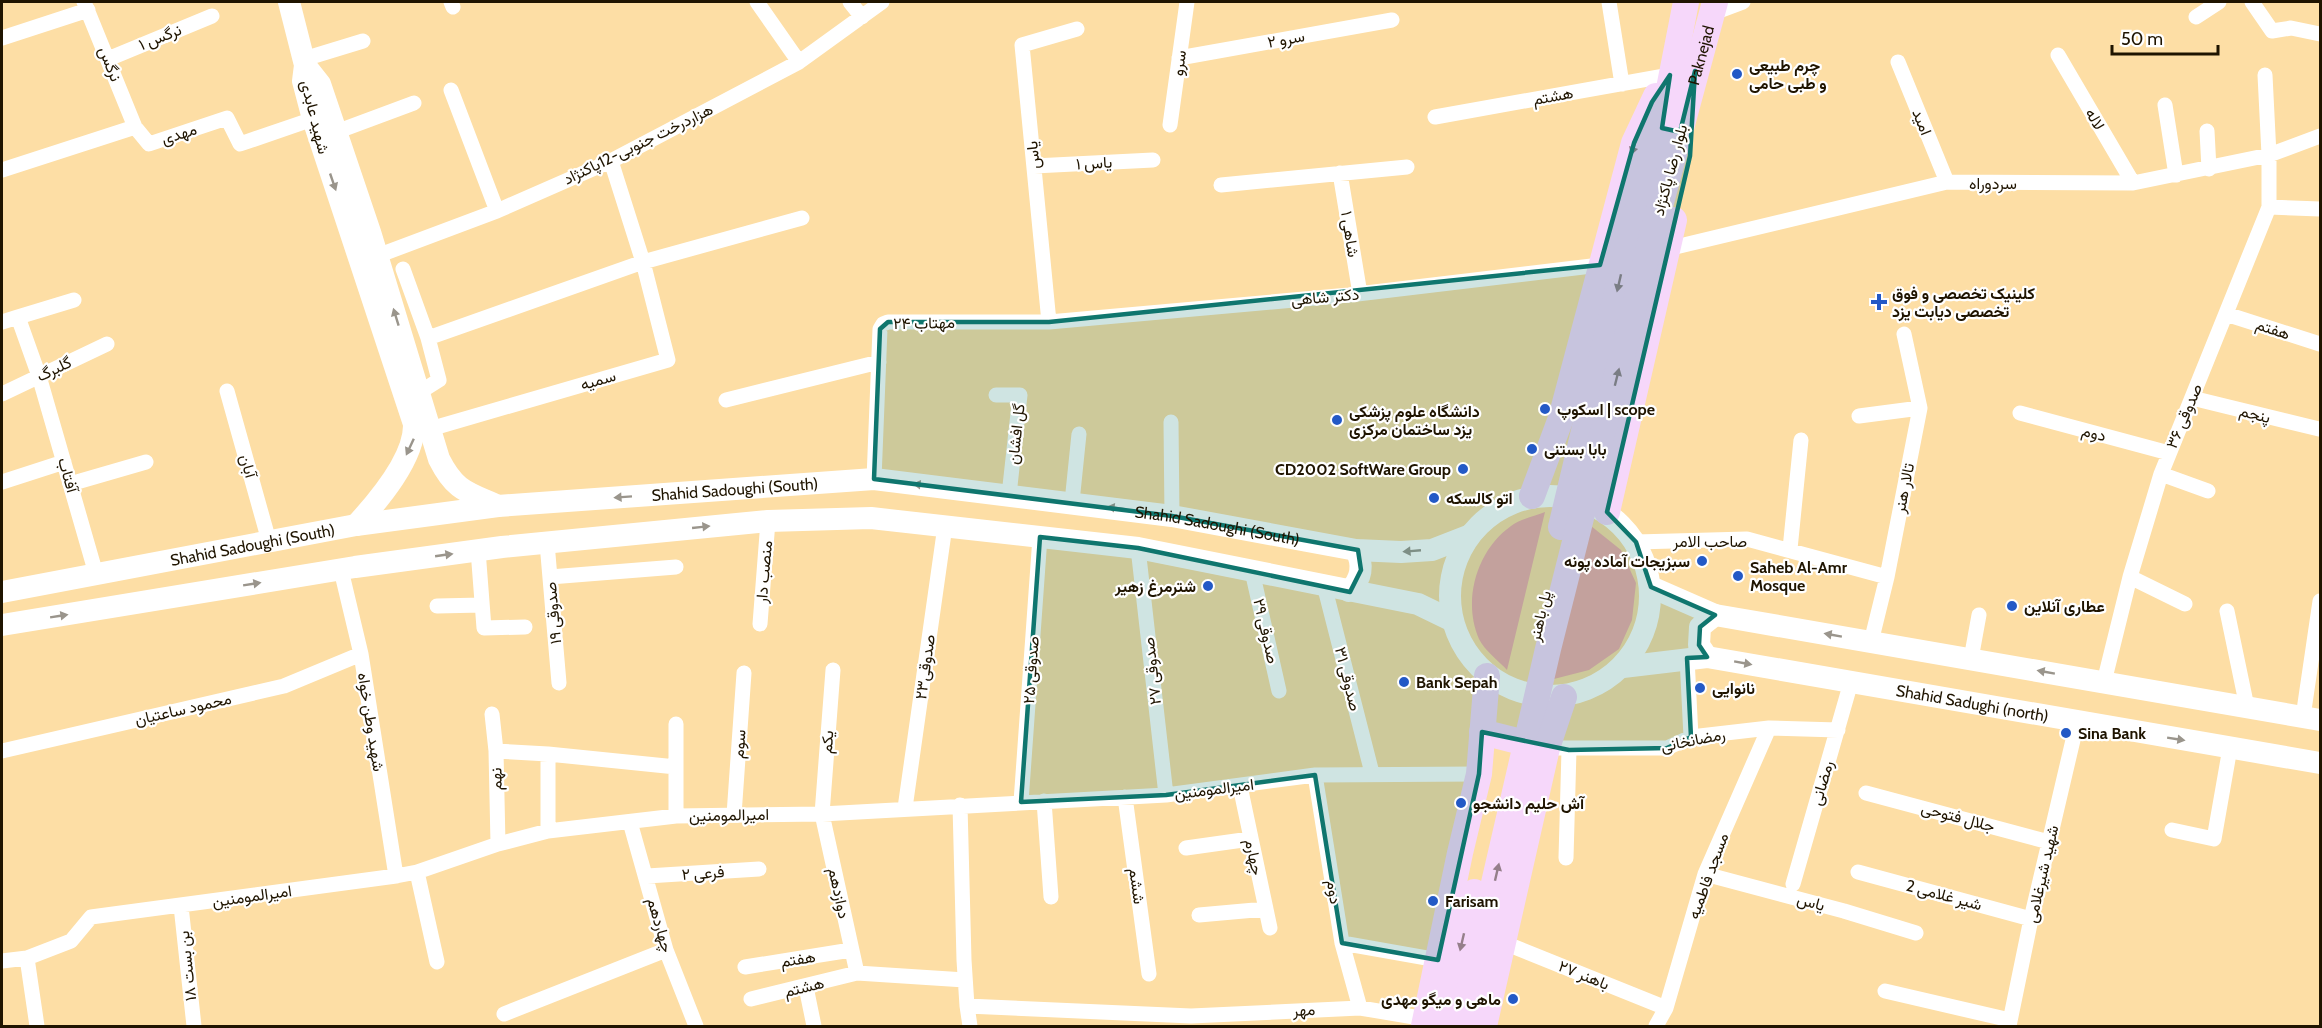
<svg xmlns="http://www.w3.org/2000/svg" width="2322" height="1028" font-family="Cabin,Vazirmatn,sans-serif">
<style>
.green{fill:#f0aca9}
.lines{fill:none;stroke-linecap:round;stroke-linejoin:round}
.minor{stroke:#fff;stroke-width:15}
.secondary{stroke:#fff;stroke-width:22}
.primary{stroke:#f6d7fa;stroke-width:26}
.oneway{fill:#957f8a}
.oneway2{fill:#9a958c}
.marked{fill:#0f766e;fill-opacity:0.2;stroke:#0f766e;stroke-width:4.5;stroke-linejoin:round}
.poi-dot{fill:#2359c6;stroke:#fff;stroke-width:2}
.labels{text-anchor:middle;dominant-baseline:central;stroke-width:4.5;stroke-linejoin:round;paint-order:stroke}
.street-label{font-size:16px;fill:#1f1400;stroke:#fff}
.poi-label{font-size:16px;font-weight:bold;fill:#1f1400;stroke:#fff;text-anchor:start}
</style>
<rect width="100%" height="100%" fill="#fddea5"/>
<path class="green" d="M1545,512L1507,670C1499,661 1484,650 1479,639C1462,600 1477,550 1511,526C1520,519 1535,516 1545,512Z
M1591,526L1621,550L1636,583L1632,620L1619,649L1589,670L1550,680Z"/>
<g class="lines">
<path class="minor" d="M84,2L135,127L149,144L227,118L240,144L313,119
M451,2L453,7
M757,2L799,62
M850,2L862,17
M1609,2L1622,84
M2252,2L2272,31L2291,28L2320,34
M1711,14L1743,2
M2196,17L2219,2
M2,38L88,10
M2058,55L2133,183
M1179,58L1392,20
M108,59L212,16
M304,59L363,41
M1898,62L1947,182
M451,90L497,211
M2165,105L2176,175
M1435,117L1670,75
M1170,125L1187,2
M2207,131L2209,169
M336,132L414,103
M1034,166L1153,160
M2,170L135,127
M1340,173L1360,294
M1221,185L1407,167
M2269,207L2320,209
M1667,249L1947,182L2133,183L2269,155L2320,136
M369,259L497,211L611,161L799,62L882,2
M403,269L428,338
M74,300L18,317L39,376L96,574
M2226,314L2320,344
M2,322L18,317
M1049,322L1022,45L1077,29
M227,391L269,541
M420,392L439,380L428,338L643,262L611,161
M2,394L107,344
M996,395H1020L1009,495
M2192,398L2319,429
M726,400L879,362
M2020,413L2169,453
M1859,416L1920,408
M1171,422L1172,516
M430,429L668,360L643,262L802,218
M2161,474L2208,491
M874,479L880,329L883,324L888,322H1049L1349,295L1600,265
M2,482L64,462
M70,484L146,462
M1072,502L1079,434
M1636,542L1747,539L1887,577
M547,543L559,683
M1138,548L1166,795
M1790,549L1801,440
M478,550L484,628L525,627
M341,570L361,654L396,876
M1252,571L1279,691
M550,577L676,567
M2130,577L2185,604
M1324,585L1372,773
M437,606L482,605
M2227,611L2247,707
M760,624L768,521
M1871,642L1887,577L1920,408L1904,334
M1687,658L1691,737
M1971,659L1979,615
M833,670L822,814L857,973
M2104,682L2130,577L2161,474L2269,207V155L2265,75
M492,714L496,751L498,844
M2303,717L2320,601
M676,724V816
M1547,748H1667L1691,737L1769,728L1838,730
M2,751L284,686L361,654
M496,751L548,754L676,767
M1315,775L1342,943L1360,1008
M1240,786L1270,928
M1866,793L2049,842
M1125,797L1149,974
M1044,801L1051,897
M1021,802L1040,537
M960,805L964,960L967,1006L970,1026
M905,808L945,526
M734,815L744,673
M630,822L666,950L696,1026
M2172,830L2214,839L2230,748
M548,831V754
M1186,848L1250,839
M1566,858L1569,750
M417,872L437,962
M1858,872L2031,919
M1705,874L1844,911L1916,933
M647,876L759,869
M1793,884L1851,682
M181,906L194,1026
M1199,915L1266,909
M1502,942L1666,1008
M1342,943L1438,960
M27,958L37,1026
M2,961L27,958L71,941L91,917L396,876L417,872L498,844L548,831L676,816L822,814L1166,795L1315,775L1479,774
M745,967L851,950
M806,987L814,1026
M1885,991L2010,1020
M751,999L857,973L965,980
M967,1006L1191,1016L1360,1008L1426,1019
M504,1014L666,950
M1656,1026L1666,1008L1705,874L1769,728
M2009,1026L2031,919L2077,723"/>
<g class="secondary">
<path d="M289,2L305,65L303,81L313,119L414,424C415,458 378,501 356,525"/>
<path d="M305,65L320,84L370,232L439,459C455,491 467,492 498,506"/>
<circle cx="1550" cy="596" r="100"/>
<path d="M1651,587L1715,615L2320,720"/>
<path d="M1349,591C1362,579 1364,565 1356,550"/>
<path id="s1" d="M2,592L356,525L498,506L874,479L1172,516L1356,550L1401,552L1432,550L1468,536"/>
<path d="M2,625L355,567L502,547L768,521L871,518L1138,548L1418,604L1451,620"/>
<path d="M1707,657L1699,645L1700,627L1715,615"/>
<path id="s2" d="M1623,667L1707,657L2320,763"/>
</g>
<g class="primary">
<path d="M1532,496L1561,418L1634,143L1656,96"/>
<path d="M1607,512L1674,220"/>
<path d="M1561,527L1633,226L1666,104L1686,2"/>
<path d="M1482,732L1541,747"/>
<path d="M1424,1026L1460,853L1479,774L1487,676"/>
<path d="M1442,1026L1474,892"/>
<path id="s3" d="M1461,1026L1548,649L1653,232L1715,2"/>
<path d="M1484,1026L1547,748L1564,697"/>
</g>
</g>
<defs><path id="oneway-solid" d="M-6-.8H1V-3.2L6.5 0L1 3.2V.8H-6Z" transform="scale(1.5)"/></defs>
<g class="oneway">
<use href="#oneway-solid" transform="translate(1634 146) rotate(108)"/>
<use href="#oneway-solid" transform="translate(1619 283) rotate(103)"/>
<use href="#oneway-solid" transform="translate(1617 377) rotate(-76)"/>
<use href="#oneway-solid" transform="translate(1497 872) rotate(-77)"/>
<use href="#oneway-solid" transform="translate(1462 942) rotate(103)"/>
</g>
<g class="oneway2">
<use href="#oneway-solid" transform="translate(333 182) rotate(71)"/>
<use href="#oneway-solid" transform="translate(396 317) rotate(-107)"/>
<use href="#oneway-solid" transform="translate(410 447) rotate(115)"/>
<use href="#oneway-solid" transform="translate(922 485) rotate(-173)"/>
<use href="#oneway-solid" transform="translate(623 497) rotate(176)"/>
<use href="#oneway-solid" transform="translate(1116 508) rotate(-172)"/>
<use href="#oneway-solid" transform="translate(701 527) rotate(-6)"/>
<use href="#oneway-solid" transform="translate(1412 551) rotate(175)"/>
<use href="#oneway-solid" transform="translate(444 555) rotate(-8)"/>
<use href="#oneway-solid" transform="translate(252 584) rotate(-9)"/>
<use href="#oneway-solid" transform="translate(59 616) rotate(-9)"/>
<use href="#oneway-solid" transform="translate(1833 635) rotate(-170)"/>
<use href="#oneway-solid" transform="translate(1743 663) rotate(10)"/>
<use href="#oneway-solid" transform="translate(2046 672) rotate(-170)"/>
<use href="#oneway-solid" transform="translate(2176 739) rotate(9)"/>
</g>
<path class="marked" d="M1695,71L1690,156L1607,512L1636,542L1651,587L1715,615L1700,627L1699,645L1707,657L1687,658L1691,737L1667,748L1569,750L1482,732L1479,774L1438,960L1342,943L1315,775L1166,795L1021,802L1040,537L1138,548L1350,592L1361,570L1358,550L1172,516L874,479L880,329L888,322H1049L1600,265L1634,143L1652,102L1670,75L1662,128L1680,132Z"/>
<g class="poi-dot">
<circle cx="1737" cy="74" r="6"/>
<path d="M1876 293h6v6h6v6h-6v6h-6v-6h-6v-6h6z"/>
<circle cx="1545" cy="409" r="6"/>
<circle cx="1337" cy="420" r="6"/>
<circle cx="1532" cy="449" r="6"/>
<circle cx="1463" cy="469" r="6"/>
<circle cx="1434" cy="498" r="6"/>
<circle cx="1702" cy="561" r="6"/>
<circle cx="1738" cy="576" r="6"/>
<circle cx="1208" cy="586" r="6"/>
<circle cx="2012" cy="606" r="6"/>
<circle cx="1404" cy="682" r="6"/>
<circle cx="1700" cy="688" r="6"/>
<circle cx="2066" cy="733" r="6"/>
<circle cx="1461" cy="803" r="6"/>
<circle cx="1433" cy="901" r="6"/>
<circle cx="1513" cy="999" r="6"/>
</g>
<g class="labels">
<g class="street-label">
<text transform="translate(160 37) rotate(-22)">نرگس ۱</text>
<text transform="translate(1286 39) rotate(-10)">سرو ۲</text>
<text stroke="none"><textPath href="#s3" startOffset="1000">Paknejad</textPath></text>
<text transform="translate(1179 63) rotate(-82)">سرو</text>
<text transform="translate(110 64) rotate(68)">نرگس</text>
<text transform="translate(1553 96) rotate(-10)">هشتم</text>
<text transform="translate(315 117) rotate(76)">شهید عابدی</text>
<text transform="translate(2095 119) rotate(60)">لاله</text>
<text transform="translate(1922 122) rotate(68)">امید</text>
<text transform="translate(179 134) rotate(-18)">مهدی</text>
<text transform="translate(638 144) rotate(-26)">هزاردرخت جنوبی-12پاکنژاد</text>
<text transform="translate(1033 155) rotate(-96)">یاس</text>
<text transform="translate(1094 163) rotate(-3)">یاس ۱</text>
<text transform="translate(1670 170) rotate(-75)">بلوار رضا پاکنژاد</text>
<text x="1993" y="183">سردوراه</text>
<text transform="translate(1350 234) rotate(81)">شاهی ۱</text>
<text transform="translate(1325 297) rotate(-5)">دکتر شاهی</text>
<text transform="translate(924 323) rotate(-1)">مهتاب ۲۴</text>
<text transform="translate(2273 329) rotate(18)">هفتم</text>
<text transform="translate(54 369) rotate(-26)">گلبرگ</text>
<text transform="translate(598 380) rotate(-16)">سمیه</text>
<text transform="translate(2255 414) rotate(14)">پنجم</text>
<text transform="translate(2184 416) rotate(-67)">صدوقی ۳۶</text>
<text transform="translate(2094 433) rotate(15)">دوم</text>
<text transform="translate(1016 434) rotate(-84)">گل افشان</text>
<text transform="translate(248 466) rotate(74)">آبان</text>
<text transform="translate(68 475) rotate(74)">آفتاب</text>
<text transform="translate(1904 488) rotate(-79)">تالار هنر</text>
<text stroke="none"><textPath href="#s1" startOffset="741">Shahid Sadoughi (South)</textPath></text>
<text stroke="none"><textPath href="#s1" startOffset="1227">Shahid Sadoughi (South)</textPath></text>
<text x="1710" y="541">صاحب الامر</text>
<text stroke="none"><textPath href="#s1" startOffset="255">Shahid Sadoughi (South)</textPath></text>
<text transform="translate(764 572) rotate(-85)">منصب دار</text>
<text transform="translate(553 613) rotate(-95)">صدوقی ۱۹</text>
<text transform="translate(1540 616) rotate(-77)">پل باهنر</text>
<text transform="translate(1266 631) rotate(77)">صدوقی ۲۹</text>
<text transform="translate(925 667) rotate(-82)">صدوقی۲۳</text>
<text transform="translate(1031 670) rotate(-86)">صدوقی ۲۵</text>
<text transform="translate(1152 671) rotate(-96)">صدوقی ۲۷</text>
<text transform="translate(1348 679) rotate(76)">صدوقی ۳۱</text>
<text stroke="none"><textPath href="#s2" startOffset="354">Shahid Sadughi (north)</textPath></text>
<text transform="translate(183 709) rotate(-13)">محمود ساعتیان</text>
<text transform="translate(371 722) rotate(81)">شهید وطن خواه</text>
<text transform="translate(1693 740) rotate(-11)">رمضانخانی</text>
<text transform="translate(827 742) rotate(-86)">یکم</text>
<text transform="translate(739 744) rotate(-86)">سوم</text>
<text transform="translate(496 779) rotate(-91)">نهم</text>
<text transform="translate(1822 783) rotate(-74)">رمضانی</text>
<text transform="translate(1214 789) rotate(-7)">امیرالمومنین</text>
<text transform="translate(729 815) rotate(-1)">امیرالمومنین</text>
<text transform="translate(1958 817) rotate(15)">جلال فتوحی</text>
<text transform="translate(1254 857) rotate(78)">چهارم</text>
<text transform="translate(703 873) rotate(-4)">فرعی ۲</text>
<text transform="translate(2042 874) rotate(-77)">شهید شیرغلامی</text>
<text transform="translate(1708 876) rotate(-70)">مسجد فاطمیه</text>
<text transform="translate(1137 886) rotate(82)">ششم</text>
<text transform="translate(1334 892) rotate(81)">دوم</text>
<text transform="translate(839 893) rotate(78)">دوازدهم</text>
<text transform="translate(1944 895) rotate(15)">شیر غلامی 2</text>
<text transform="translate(252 896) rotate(-8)">امیرالمومنین</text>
<text transform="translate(1811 902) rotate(15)">یاس</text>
<text transform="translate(660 925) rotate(74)">چهاردهم</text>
<text transform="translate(798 959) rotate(-9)">هفتم</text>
<text transform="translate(187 966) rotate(-96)">بن بست ۱۸</text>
<text transform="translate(1584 975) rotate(22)">باهنر ۲۷</text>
<text transform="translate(804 987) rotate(-14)">هشتم</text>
<text transform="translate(1304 1010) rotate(-3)">مهر</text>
</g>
<g class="poi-label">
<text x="1749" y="65">چرم طبیعی<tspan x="1749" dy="18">و طبی حامی</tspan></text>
<text x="1892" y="293">کلینیک تخصصی و فوق<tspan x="1892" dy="18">تخصصی دیابت یزد</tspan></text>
<text x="1557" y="409">اسکوپ | scope</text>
<text x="1349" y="411">دانشگاه علوم پزشکی<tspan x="1349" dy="18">یزد ساختمان مرکزی</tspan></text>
<text x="1544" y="449">بابا بستنی</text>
<text x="1451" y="469" text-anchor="end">CD2002 SoftWare Group</text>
<text x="1446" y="498">اتو کالسکه</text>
<text x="1690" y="561" text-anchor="end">سبزیجات آماده پونه</text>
<text x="1750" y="567">Saheb Al-Amr<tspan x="1750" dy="18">Mosque</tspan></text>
<text x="1196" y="586" text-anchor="end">شترمرغ زهیر</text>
<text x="2024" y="606">عطاری آنلاین</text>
<text x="1416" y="682">Bank Sepah</text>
<text x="1712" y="688">نانوایی</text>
<text x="2078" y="733">Sina Bank</text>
<text x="1473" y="803">آش حلیم دانشجو</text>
<text x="1445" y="901">Farisam</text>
<text x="1501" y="999" text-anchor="end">ماهی و میگو مهدی</text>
</g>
</g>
<rect width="2322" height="1028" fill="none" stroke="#1f1400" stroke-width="6"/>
<path d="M2112 45v9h106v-9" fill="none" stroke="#1f1400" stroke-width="3"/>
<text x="2121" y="45" font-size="18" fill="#1f1400" stroke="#ffffff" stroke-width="4.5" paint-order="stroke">50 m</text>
</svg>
